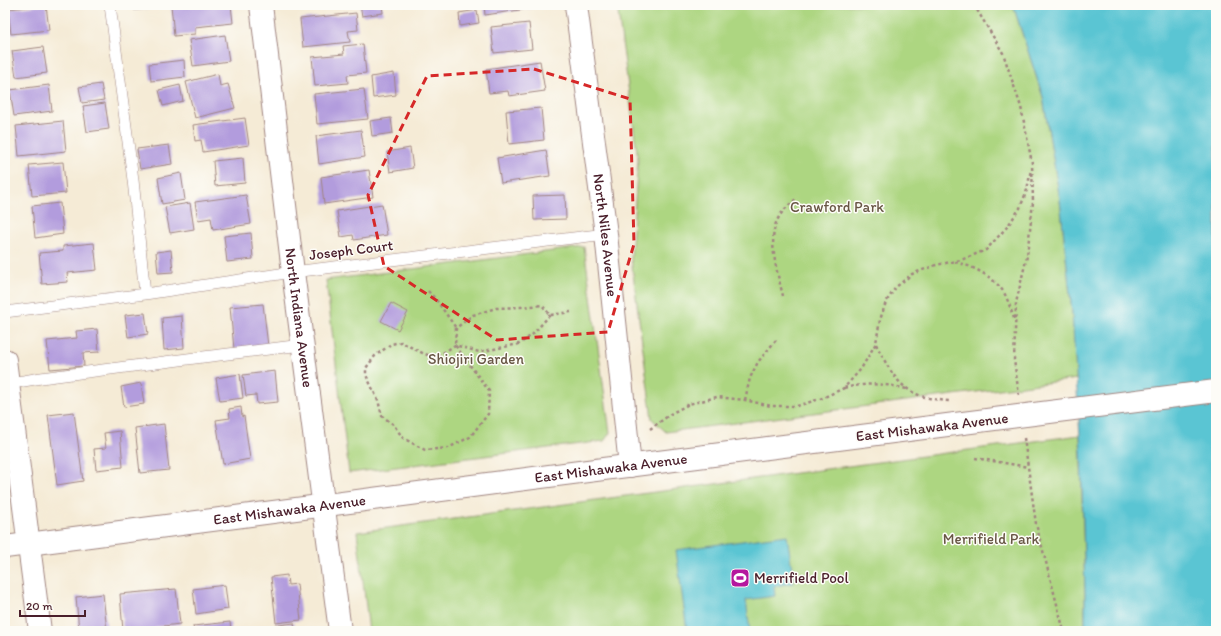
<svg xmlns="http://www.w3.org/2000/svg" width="1221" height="636" font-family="Itim,sans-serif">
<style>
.green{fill:#add681;stroke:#7c7a56}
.water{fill:#5ac5d3;stroke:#52727f}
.building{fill:#b29cdd}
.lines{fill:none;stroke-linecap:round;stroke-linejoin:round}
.service-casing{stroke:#a08580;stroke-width:12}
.minor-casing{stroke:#a08580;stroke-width:24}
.tertiary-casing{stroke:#a08580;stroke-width:24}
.path{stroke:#a08580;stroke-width:2.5;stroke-dasharray:3 3;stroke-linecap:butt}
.service{stroke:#fff;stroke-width:11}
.minor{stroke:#fff;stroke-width:22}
.tertiary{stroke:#fff;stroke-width:22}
.tertiary-bridge-casing{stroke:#a08580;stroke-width:24;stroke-linecap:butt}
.tertiary-bridge{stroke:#fff;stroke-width:22}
.marked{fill:none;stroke:#d62828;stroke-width:3;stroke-dasharray:8 5;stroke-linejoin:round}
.labels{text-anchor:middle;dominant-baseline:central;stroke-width:3;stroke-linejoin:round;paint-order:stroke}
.park-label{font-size:15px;fill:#685645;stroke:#fdfcf7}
.street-label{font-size:15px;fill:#4a1f2b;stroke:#fdfcf7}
.poi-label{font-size:15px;fill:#4a1f2b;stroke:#fdfcf7;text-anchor:start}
</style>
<rect width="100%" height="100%" fill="#fdfcf7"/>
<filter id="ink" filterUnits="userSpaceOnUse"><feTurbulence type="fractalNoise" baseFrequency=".025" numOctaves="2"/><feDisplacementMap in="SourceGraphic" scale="8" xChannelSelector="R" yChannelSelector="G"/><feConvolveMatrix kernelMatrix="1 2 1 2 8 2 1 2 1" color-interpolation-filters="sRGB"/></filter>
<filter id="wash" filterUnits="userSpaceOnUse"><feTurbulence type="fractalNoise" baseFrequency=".012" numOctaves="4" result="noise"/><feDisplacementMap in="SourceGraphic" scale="16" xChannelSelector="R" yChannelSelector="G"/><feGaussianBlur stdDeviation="0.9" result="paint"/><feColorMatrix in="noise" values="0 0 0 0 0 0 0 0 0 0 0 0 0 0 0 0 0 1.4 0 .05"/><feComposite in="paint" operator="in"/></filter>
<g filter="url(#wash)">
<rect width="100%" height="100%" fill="#f5ebd6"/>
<path class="green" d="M617,5H1013L1043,97L1060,200L1072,313L1077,379L666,432L652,419L631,258L638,159Z
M584,247L610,433L604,441L349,473L326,280Z
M1080,435L1085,592V631H369L357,532Z"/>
<path class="water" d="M1013,5H1216V631H1085V592L1081,452L1072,313L1060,200L1043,97Z
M787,535L794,583L774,586L775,596L746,600L750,631H687L676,550Z"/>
<g id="blocks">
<path class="building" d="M46,5L49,30L11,34L8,9Z
M133,5H151V9L134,10Z
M171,5H231L233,23L195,27V34L174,36Z
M297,5H320V6L298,9Z
M360,5H382L383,13L362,16Z
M484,5H533L534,8L485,15Z
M477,10L479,23L460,26L459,13Z
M356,13L358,30L348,31L350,42L303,47L300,19Z
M529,23L532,49L494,53L491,27Z
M225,35L229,61L193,66L189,40Z
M363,44L366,73L347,75L348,83L315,86L312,57L344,54L343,46Z
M43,47L47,73L16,77L12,51Z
M184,60L185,77L151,81L149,64Z
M540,61L545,91L509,96L508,91L489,93L486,69Z
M394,73L396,95L373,98L371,77Z
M218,74L220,86L228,84L235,108L195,118L186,82Z
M101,84L104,100L82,103L79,87Z
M49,85L52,111L14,116L10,90Z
M180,85L183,101L163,106L159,90Z
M364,89L368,119L317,124L314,94Z
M105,103L109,129L87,132L83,106Z
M541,108L544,140L509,144L506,111Z
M245,118L249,145L203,152L201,140L195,141L193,125Z
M391,118L393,133L372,136L370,121Z
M63,121L66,151L19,156L16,126Z
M361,130L365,157L319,164L316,136Z
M169,145L172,164L140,169L137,149Z
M410,148L413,168L390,172L387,152Z
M546,150L550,176L501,183L497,158Z
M243,158L245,183L215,186L213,161Z
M63,162L66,193L32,196L29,165Z
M369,170L373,197L324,204L321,177Z
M181,173L185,200L162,204L158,178Z
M246,195L251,224L213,230L211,218L198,220L195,202Z
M565,195L566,219L534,220L533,196Z
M60,203L63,234L35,238L32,206Z
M190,203L194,229L170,233L165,207Z
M382,204L387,235L354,240L353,235L341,237L337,211Z
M251,233L253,259L227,262L224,236Z
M94,243L97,270L67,273L68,282L42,284L39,253L63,251V246Z
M171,250L173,272L158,273L156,252Z
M391,303L408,312L398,330L381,321Z
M263,304L268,346L234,349L230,307Z
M145,313L148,334L128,337L125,315Z
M182,316L184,348L164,350L162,318Z
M97,329L99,352L83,353L84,366L50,369L47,341L77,338L76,331Z
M275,371L278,402L257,404L256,395L246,396L243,375Z
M240,374L243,398L220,401L216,378Z
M141,383L144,404L124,407L121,387Z
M241,407L242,417L244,416L250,459L223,464L216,420L230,418L229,409Z
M74,412L83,481L57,485L48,415Z
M164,424L169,470L140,473L135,428Z
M120,431L123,467L96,470L94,449L106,448L104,433Z
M287,575L288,585L297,584L301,620L276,623L271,577Z
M225,585L228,609L196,614L193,589Z
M176,589L180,624L155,627L156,631H123L120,594Z
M103,594L107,631H79L76,597Z
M230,622L231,631H194L193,626Z
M294,623L295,631H272L271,626Z"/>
</g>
</g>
<g filter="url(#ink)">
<use href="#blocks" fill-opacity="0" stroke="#a08580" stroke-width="1"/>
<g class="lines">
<g class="service-casing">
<path id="service" d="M110,5L133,180L145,294
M5,312L145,294L293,272L606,234
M6,384L41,378L195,358L302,345"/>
</g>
<g class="minor-casing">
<g id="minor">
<path id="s1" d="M261,5L293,272L340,631"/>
<path id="s2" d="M576,5L606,234L630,466"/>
<path d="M5,360L40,631"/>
</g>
</g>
<g class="tertiary-casing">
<g id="tertiary">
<path id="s3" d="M5,547L572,473L955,424"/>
</g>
</g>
<path class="path" d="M974,5L1003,53L1021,107L1032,163L1033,202L1027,256L1016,303L1014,360L1019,395
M955,262C973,266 992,276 1003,291C1008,299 1011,311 1015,321
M428,291L437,301L456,328
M783,296C778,275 766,237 779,217C783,210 790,204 796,199
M550,315L532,335L519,344L479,352L455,345C449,349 440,356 433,356C425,356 408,345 401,342L391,344L375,356L366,368V375L378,400L382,416L393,424L403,438L425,450L448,448L470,437L488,414L489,391L455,345L456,328L473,315L496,308L521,307L542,305L550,315L571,312
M876,344C895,382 905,398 950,401
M844,388C865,383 885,383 906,389
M745,400L750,378L758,362L776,340
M650,429L672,413L689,404L717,397L745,400L771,406H797L820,399L844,388L861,369L876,343L880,320L886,302L896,287L912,274L936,265L961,260L986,250L1007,227L1020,208L1027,190L1031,169
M1024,438L1036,524L1064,631
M975,458L1028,467"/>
<use href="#service" class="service"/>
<use href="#minor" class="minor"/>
<use href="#tertiary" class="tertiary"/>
<g class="tertiary-bridge-casing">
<path id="tertiary-bridge" d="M955,424L1216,391"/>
</g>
<use href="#tertiary-bridge" class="tertiary-bridge"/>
</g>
</g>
<path class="marked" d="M534,69L630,99L634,244L608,332L497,340L384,266L368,195L427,76Z"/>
<defs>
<g id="stadium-square" transform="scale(1)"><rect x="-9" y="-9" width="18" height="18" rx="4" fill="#b5179e" stroke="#fdfcf7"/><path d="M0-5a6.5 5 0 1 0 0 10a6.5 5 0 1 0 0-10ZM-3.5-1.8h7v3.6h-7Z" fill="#fff"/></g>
</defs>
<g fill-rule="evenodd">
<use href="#stadium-square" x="740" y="578"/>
</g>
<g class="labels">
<g class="park-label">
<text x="837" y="207">Crawford Park</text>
<text x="476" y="359">Shiojiri Garden</text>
<text x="991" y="539">Merrifield Park</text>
</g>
<g class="street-label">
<text stroke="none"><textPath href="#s2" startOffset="232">North Niles Avenue</textPath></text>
<text transform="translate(351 250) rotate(-7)">Joseph Court</text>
<text stroke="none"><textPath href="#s1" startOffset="315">North Indiana Avenue</textPath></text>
<text transform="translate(932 427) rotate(-7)">East Mishawaka Avenue</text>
<text stroke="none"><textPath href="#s3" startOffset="611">East Mishawaka Avenue</textPath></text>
<text stroke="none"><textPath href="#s3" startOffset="287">East Mishawaka Avenue</textPath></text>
</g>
<g class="poi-label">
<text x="754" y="578">Merrifield Pool</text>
</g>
</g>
<rect width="1221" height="636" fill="none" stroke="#fdfcf7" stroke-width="20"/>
<path d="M20 610v6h65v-6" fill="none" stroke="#4a1f2b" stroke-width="2"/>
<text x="26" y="610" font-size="12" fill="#4a1f2b" stroke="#fdfcf7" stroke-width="3" paint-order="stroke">20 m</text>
</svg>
